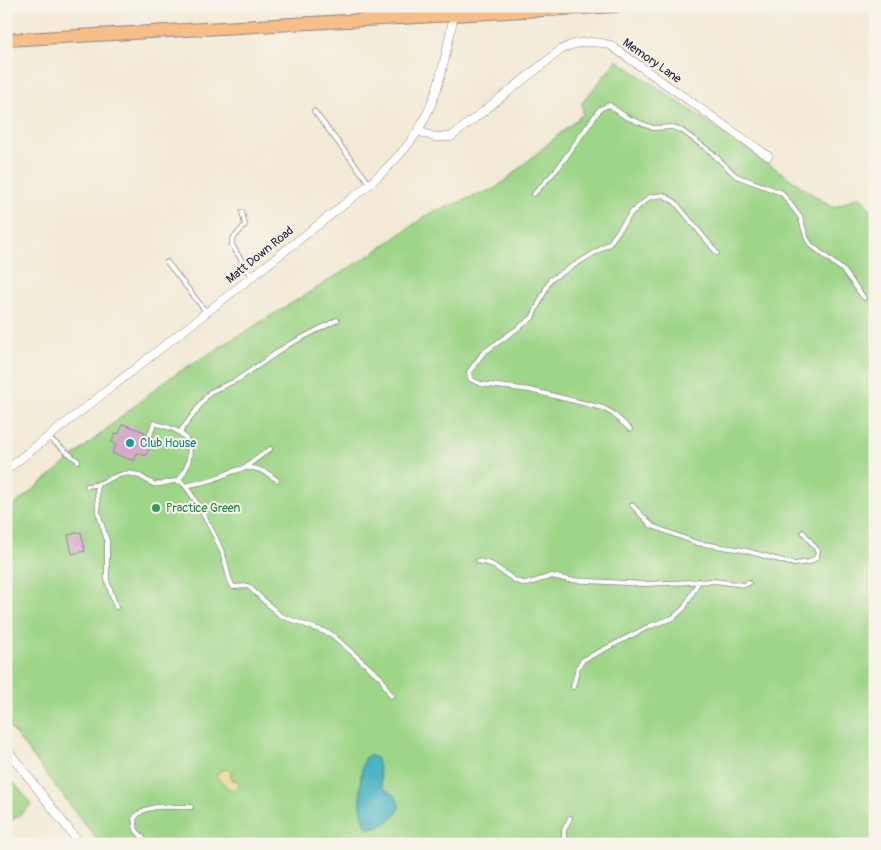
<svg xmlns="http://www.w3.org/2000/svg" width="881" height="850" font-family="Pangolin,sans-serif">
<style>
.green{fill:#9ed688;stroke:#607c62}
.sand{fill:#eeda9e;stroke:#887e6c}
.water{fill:#48b4c5;stroke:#356b80}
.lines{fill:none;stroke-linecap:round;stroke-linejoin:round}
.stream{stroke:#48b4c5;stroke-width:2.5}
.building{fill:#d8a8ce}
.service-casing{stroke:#8a8688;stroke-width:5.5}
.minor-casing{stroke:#8a8688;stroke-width:9}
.trunk-casing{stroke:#8a8688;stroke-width:14}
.service{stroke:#fff;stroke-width:4}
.minor{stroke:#fff;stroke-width:8}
.trunk{stroke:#f7be87;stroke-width:12}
.culture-dot{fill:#0f9aa8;stroke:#f7f3e8;stroke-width:2}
.leisure-dot{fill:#2e9e5b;stroke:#f7f3e8;stroke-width:2}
.labels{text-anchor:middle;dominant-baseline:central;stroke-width:4;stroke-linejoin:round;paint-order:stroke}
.street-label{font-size:12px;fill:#22223b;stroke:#f7f3e8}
.culture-label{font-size:12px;fill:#0d838f;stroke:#f7f3e8;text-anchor:start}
.leisure-label{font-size:12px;fill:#27864d;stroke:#f7f3e8;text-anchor:start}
</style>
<rect width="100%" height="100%" fill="#f7f3e8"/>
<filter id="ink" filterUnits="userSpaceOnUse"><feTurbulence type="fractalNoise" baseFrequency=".02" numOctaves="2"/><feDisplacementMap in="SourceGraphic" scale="10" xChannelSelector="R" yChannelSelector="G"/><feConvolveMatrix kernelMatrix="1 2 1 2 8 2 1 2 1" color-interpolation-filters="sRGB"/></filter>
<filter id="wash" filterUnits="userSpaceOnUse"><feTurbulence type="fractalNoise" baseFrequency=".0096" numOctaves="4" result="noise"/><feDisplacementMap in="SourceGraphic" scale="20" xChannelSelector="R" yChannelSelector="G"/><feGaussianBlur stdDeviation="1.12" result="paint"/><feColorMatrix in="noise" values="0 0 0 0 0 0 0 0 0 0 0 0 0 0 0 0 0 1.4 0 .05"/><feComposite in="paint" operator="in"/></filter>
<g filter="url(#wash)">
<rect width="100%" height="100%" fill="#f3ead5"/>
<path class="green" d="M617,60L833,208L860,196L875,215V844H100L6,722V512L166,380L372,254L430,213L496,188L583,114L582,103Z
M6,773L32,805L6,825Z"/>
<path class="sand" d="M227,769L231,773V780L238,781L240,784L235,790L229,789L216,776L221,770Z"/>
<path class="water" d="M370,755L377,759L382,786C386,792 391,791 395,796C409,815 383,826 368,828C358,816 358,770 366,757Z"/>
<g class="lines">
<path class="stream" d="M482,844L484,839"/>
</g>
<g id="blocks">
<path class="building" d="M123,424L145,432L142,441L150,444L146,456L137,453L134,461L112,453L116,444L112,442L115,433L119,434Z
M81,532L85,551L72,554L68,535Z"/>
</g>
</g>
<g filter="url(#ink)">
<use href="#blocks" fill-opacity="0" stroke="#8a8688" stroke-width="1"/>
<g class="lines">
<g class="service-casing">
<path id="service" d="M314,111L370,184
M534,194L558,168L600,109L609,105L626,117L653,128L672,127L681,130L711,152L736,176L782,193L800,217L807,239L811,245L844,271L864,298
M242,212L245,225L232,240V245L252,277
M167,262L207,313
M630,429L612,413L603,408L530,390L481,384L470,379L469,372L483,353L532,318L550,280L609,244L632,212L650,197L663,195L675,202L717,253
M180,432L210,392L237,380L288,345L337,320
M150,435L154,423C162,426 170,427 177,431C198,442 189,468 178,481
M48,437L78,461
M247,466L270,449
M87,486C103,486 116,471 134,474C141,475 147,482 154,484C163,486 173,478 181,482C190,487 219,542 223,555C227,566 227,576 233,587L248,586L281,616L331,634L381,678L391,696
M97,486L98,512L107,541V580L116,607
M186,486C195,483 204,483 212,480C240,469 251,459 277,480
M632,505L652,526L697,543L743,550L794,564L810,562L817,557L818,551L803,532
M478,561L491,564L516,581L526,584L552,576L569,580L645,584L715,581L744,585L749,583
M573,687L578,667L583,660L650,626L673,618L684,608L699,581
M148,844L136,830L134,819C143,802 174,808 191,807
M564,844V830L570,818"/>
</g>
<g class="minor-casing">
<path id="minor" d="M418,131L434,137H451L562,49C578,41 593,40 610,45L768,156
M6,470L370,184C383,172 396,160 407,146C440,106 445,54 456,6
M6,748L80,844"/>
</g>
<g class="trunk-casing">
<path id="trunk" d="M6,40L615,6"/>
</g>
<use href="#service" class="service"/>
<use href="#minor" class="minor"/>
<use href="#trunk" class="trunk"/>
</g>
</g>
<circle class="culture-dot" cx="130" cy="443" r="5"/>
<circle class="leisure-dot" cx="156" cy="508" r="5"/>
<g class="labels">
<g class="street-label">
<text transform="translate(652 61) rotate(35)">Memory Lane</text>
<text transform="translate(260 255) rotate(-39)">Matt Down Road</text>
</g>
<g class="culture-label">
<text x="140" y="443">Club House</text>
</g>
<g class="leisure-label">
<text x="166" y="508">Practice Green</text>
</g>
</g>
<rect width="881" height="850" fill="none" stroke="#f7f3e8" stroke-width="25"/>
</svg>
